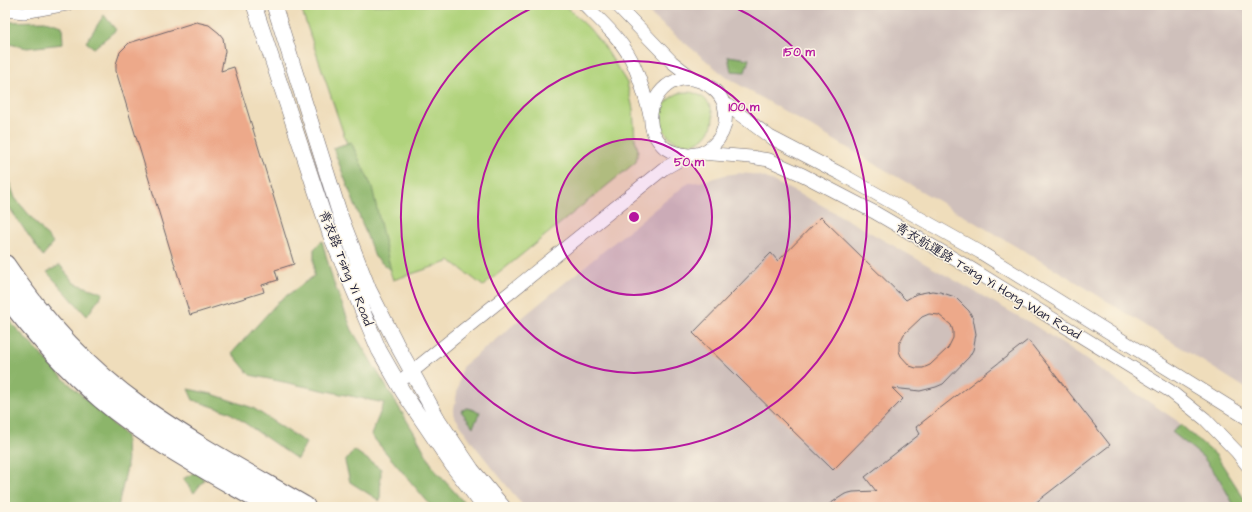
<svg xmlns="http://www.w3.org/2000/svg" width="1252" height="512" font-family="'Architects Daughter','LXGW WenKai TC',sans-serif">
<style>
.industrial{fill:#cfc0bb}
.green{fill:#b0d37b;stroke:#697a5b}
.forest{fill:#8cb56b;stroke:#576c53}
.building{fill:#eda98a;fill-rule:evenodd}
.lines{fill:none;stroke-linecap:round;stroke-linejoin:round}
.minor-casing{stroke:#6a6368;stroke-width:12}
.tertiary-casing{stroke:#6a6368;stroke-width:14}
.secondary-casing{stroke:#6a6368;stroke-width:16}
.motorway-casing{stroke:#6a6368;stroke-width:22}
.minor{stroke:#fff;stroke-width:11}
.tertiary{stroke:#fff;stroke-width:13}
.secondary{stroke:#fff;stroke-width:15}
.motorway{stroke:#fff;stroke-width:20}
.ring{fill:none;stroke:#b5179e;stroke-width:2}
.labels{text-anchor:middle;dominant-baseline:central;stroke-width:3;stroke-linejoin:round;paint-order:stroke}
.street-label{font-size:13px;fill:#22223b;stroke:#fcf5e5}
.centre{fill:#b5179e;stroke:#fcf5e5;stroke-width:2}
.ring-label{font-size:12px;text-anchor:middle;font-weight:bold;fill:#b5179e;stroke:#fcf5e5;stroke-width:3;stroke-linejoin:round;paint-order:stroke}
</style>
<rect width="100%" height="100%" fill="#fcf5e5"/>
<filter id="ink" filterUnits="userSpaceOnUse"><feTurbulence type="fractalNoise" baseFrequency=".025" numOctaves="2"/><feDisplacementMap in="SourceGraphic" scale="8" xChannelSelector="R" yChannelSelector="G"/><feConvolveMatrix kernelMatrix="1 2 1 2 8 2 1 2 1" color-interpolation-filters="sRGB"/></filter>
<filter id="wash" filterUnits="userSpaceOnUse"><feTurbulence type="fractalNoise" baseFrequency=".012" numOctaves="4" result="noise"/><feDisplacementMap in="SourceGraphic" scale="16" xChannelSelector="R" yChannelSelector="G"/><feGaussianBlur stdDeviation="0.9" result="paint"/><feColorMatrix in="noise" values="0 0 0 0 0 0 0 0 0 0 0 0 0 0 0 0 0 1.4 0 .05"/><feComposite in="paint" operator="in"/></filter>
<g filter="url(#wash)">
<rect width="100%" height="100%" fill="#efddbb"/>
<path class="industrial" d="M639,5H1247V389L1070,278L726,77Z
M738,173L751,174L764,177L816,202L1034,325L1176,420L1205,448L1247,507H524L474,445L453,414L462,367L661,204L688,183L700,182L725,175Z"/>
<path class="green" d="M300,5H564L588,27L604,46L627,83L633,109L635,139L638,150L636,162L483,286L451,261L393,280Z
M661 118a26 26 0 1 1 52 0a26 26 0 1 1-52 0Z"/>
<path class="forest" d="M104,15L116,30L94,48L86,42Z
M45,21L62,26L63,44L27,48L5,43V22Z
M728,56L749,59L745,72L731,71Z
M351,142L372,187L391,271L375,257L333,148Z
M5,170L15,198L53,243L43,256L15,216L5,201Z
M322,241L333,281L352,330L415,434L434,469L468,507H432L371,435L384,403L250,375L232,353L279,301L314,276V249Z
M60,265L74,283L103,293L87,316L47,272Z
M5,312L13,325L64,379L126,436L127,467L118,507H5Z
M188,389L212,394L253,408L306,443L297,459L229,412L193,400Z
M467,408L480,412L473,427L461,411Z
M1181,425L1216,455L1247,503V507H1235L1220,480L1203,457L1172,432Z
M354,450L381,469L380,501L350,482L345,462Z
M197,471L204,480L194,493L183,479Z"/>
<g id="blocks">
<path class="building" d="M196,22L209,25L219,33L223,38L225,51L221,71L234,67L294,264L275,270L278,280L262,285L264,292L190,315L116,71V64L120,52L129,43Z
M821,217L906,300L916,294L932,291L940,292L955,297L969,311L973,318L976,334L973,350L969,357L943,384L936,387L920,391L892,388L903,399L833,470L693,333L771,253L778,261ZM929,314L939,315L951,325L953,331V338L948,348L930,365L923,368H916L910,366L901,356L899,351V344L904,334L922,317Z
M1028,340L1110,445L1030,507H825L845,494L853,492L876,491L865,477L920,434L916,427Z"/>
</g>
</g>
<g filter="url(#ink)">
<use href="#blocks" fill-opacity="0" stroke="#6a6368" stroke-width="1"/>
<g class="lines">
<g class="minor-casing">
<path id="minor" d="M5,11L24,13L67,5"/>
</g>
<g class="tertiary-casing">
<path id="tertiary" d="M585,5C602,22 620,38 631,59C640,77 645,96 650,115
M617,5L672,62L695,80
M723,102L770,137L841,174L980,252L1247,418
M701,153L751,157L769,160L803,175L874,212L970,268L1170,391L1205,419L1237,452L1247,465
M398,383L663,169C671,165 679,160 687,156C691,154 697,154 701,153C721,144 729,125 724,105C721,93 708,83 696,80C665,72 642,107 654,134C657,139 661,145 665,148C672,153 680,154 688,155"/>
</g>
<g class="secondary-casing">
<path id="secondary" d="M254,5L330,234L379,350L403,392L455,469L484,507
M274,5L341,218L369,290L396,343L439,421L472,470L503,507"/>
</g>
<g class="motorway-casing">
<path id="motorway" d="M5,265C41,319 86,368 140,407C192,444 250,475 305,507
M5,294C34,332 65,367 102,399C153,442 214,473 272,507"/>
</g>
<use href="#minor" class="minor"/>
<use href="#tertiary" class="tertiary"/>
<use href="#secondary" class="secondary"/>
<use href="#motorway" class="motorway"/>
</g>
</g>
<circle cx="634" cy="217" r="78" fill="#b5179e" fill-opacity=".12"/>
<g class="ring">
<circle cx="634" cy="217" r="78"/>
<circle cx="634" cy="217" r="156"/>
<path d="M732 6A233 233 0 1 1 536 6"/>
</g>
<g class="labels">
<g class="street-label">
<text transform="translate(346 268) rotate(68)">青衣路 Tsing Yi Road</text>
<text transform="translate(988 281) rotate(31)">青衣航運路 Tsing Yi Hong Wan Road</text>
</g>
</g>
<circle cx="634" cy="217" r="6" class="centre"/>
<g class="ring-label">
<text x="799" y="56">150 m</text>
<text x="744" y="111">100 m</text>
<text x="689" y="166">50 m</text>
</g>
<rect width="1252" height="512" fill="none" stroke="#fcf5e5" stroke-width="20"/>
</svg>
